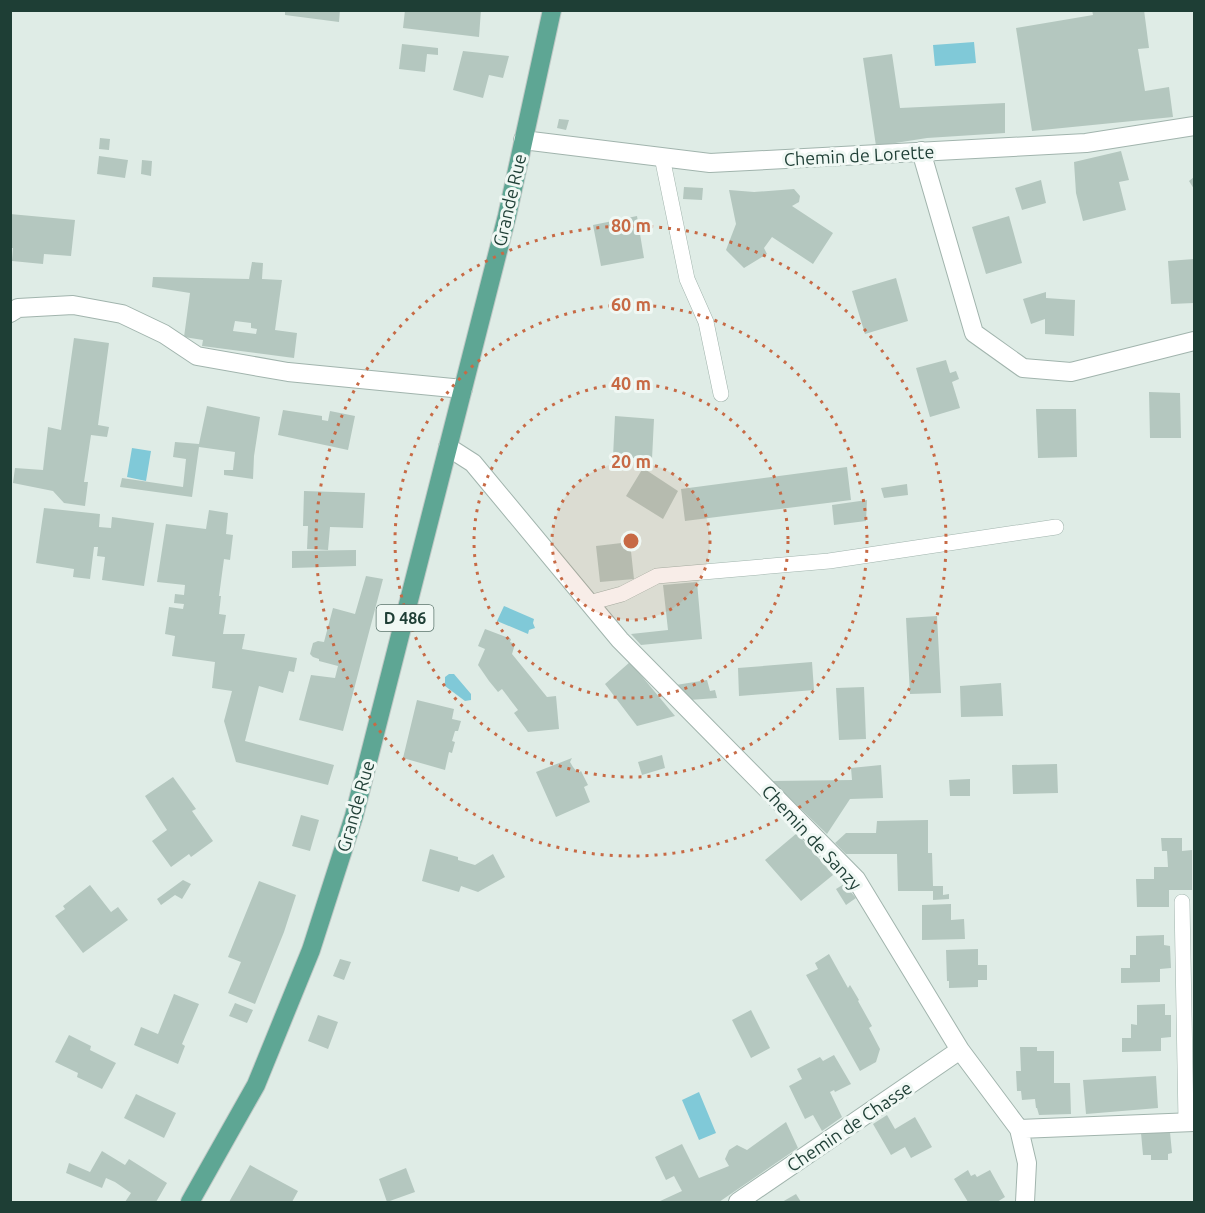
<svg xmlns="http://www.w3.org/2000/svg" width="1205" height="1213" font-family="Ubuntu,sans-serif">
<style>
.water{fill:#80c9d8}
.building{fill:#b4c7bf;fill-rule:evenodd}
.lines{fill:none;stroke-linecap:round;stroke-linejoin:round}
.lane-casing{stroke:#a1b4ad;stroke-width:16}
.street-casing{stroke:#a1b4ad;stroke-width:20}
.primary-casing{stroke:#c0c9c6;stroke-width:20}
.lane{stroke:#fff;stroke-width:15}
.street{stroke:#fff;stroke-width:18}
.primary{stroke:#5ea694;stroke-width:18}
.ring{fill:none;stroke:#c76a45;stroke-width:3;stroke-dasharray:3 6}
.labels{text-anchor:middle;dominant-baseline:central;stroke-width:6;stroke-linejoin:round;paint-order:stroke}
.shield{fill:#f0f8f4;stroke:#5d766e;stroke-width:1.5}
.shield-label{font-size:16px;font-weight:bold;fill:#1e3e35}
.street-label{font-size:18px;fill:#1e3e35;stroke:#f0f8f4}
.centre{fill:#c76a45;stroke:#f0f8f4;stroke-width:3}
.ring-label{font-size:18px;text-anchor:middle;font-weight:bold;fill:#c76a45;stroke:#f0f8f4;stroke-width:6;stroke-linejoin:round;paint-order:stroke}
</style>
<rect width="100%" height="100%" fill="#dfece6"/>
<path class="water" d="M974,42L976,63L935,66L933,45Z
M132,448L151,451L146,481L127,477Z
M504,606L534,619L533,623L535,628L529,630L528,634L497,621Z
M454,674L471,694V700L465,701L445,686V677L449,674Z
M699,1092L716,1133L699,1140L682,1100Z"/>
<path class="building" d="M285,10H340L339,22L285,15Z
M405,10H481L479,37L403,28Z
M1092,10H1144L1149,48L1138,49L1145,91L1169,87L1173,117L1032,131L1016,28L1093,15Z
M402,44L438,48V55L427,54L425,72L399,69Z
M463,51L509,56L503,78L489,75L483,98L453,90Z
M892,54L900,108L1005,103V133L927,138L876,146L863,58Z
M559,119L569,120L566,130L557,128Z
M100,138L110,139L109,150L99,149Z
M1121,151L1129,180L1119,182L1126,210L1083,221L1076,193L1074,162Z
M99,156L128,160L125,178L97,174Z
M142,160L152,161L151,176L141,174Z
M1194,177V189L1189,181Z
M1041,180L1046,203L1022,210L1015,188Z
M684,187L703,188L702,200L683,199Z
M794,189L800,196L799,202L792,206L833,233L813,264L772,237L764,248L767,254L744,268L726,250L736,224L729,190L754,192Z
M10,214L75,220L71,256L44,254L43,264L12,261L13,248H10Z
M637,216L644,258L601,266L593,225Z
M1009,216L1022,263L986,274L972,227Z
M1194,259V303L1171,304L1168,261Z
M252,262L263,263L262,279L282,280L275,330L297,333L294,358L202,346L203,340L184,337L190,293L152,287L153,277L249,279ZM235,321L251,323V328L257,329L256,334L233,331Z
M896,278L908,321L865,334L852,291Z
M1046,292V298L1075,300L1074,336L1045,334V319L1031,324L1023,299Z
M74,338L109,343L98,425L109,427L107,437L91,435L84,482H88L85,506L64,503L53,491L13,483L15,468L43,470L48,427L61,430Z
M946,360L950,373L956,371L959,379L952,382L960,408L930,417L916,368Z
M1149,392L1180,393L1181,438H1150Z
M207,406L260,417L254,456L253,479L224,475V470H233L235,452L199,447L192,497L120,487L122,478L183,487L186,459L173,457L175,442L199,444Z
M1036,409H1076L1077,457L1038,458Z
M283,410L322,416V420L328,421L330,411L355,416L348,450L278,435Z
M615,416L654,419L652,459L613,457Z
M847,467L851,500L685,521L681,489Z
M643,468L678,491L663,519L626,496Z
M907,484L908,495L884,498L881,488Z
M304,491L365,493L363,528L330,527L328,550L307,549L308,526H303Z
M867,500L866,521L834,525L832,505Z
M44,508L100,514L99,527L111,528L112,517L154,523L144,586L102,580L105,557L97,556L98,547H94L90,579L73,577L74,569L36,563Z
M209,510L228,513L226,534L233,535L230,560L224,559L219,596H221L219,614L226,615L223,634H245L242,649L297,658L294,672L289,671L283,693L259,686L245,741L334,765L328,785L236,762L224,721L232,691L212,688L215,662L172,656L175,636L165,634L169,607L183,609L184,604L174,603L175,594L184,595L185,585L157,582L166,524L206,529Z
M630,542L634,579L600,582L596,546Z
M356,550V566L292,568V551Z
M366,576L383,579L343,731L299,720L311,675L335,678L338,666L319,661V659L313,657L310,654L313,643L318,641L324,642L333,608L355,614Z
M697,582L702,639L641,645L631,634L668,630L663,585Z
M937,616L941,693L910,694L906,618Z
M485,629L511,639L510,642L515,644L512,654L547,697L556,696L559,729L528,732L514,713L518,710L502,689L498,692L489,681L478,665L485,649L478,646Z
M630,662L675,716L637,726L605,684Z
M812,662L814,690L739,696L738,668Z
M707,680L710,691L715,690L717,698L689,700L676,685Z
M1001,683L1003,716L961,717L960,686Z
M864,687L866,739L839,740L836,688Z
M417,700L454,709L452,719L461,721L458,731H455L452,741L455,742L452,753L449,752L445,770L403,758Z
M662,755L665,768L642,775L638,762Z
M572,758L570,762L573,767L578,773L581,771L588,785L584,787L590,802L556,817L536,772Z
M1057,764L1058,793L1013,794L1012,765Z
M881,765L883,798L850,799L827,834L772,781L852,780L851,768Z
M173,777L196,809L192,811L213,841L191,857L189,854L171,867L152,841L167,830L145,796Z
M970,779V796H950L949,780Z
M301,815L319,820L310,851L292,846Z
M928,820V853H932L933,886H943V895L949,894V899L933,900V891H898L897,854H846L835,843L846,833H876L877,821Z
M797,833L833,875L801,901L765,860Z
M1161,838H1182V851L1192,850V890H1169V907H1137L1136,879H1154V867H1168L1167,851H1162Z
M430,849L458,857V860L475,865L493,854L505,877L478,892L461,886L459,892L422,881Z
M183,880L191,884L182,899L175,895L161,905L157,899Z
M259,881L296,895L284,932L255,1004L228,993L241,962L228,957Z
M844,884L856,898L846,905L836,889Z
M90,885L111,912L118,907L128,920L83,953L55,916L65,909L63,906Z
M951,904V920L964,919L965,939L922,940V905Z
M1164,935V945L1170,946L1171,968L1160,969V982L1121,983V968H1130V955H1136V936Z
M978,949V965H987V980H978V987L949,988V981H947L946,950Z
M829,954L848,988L850,985L859,1000L858,1001L872,1026L869,1028L880,1049L876,1062L860,1071L806,975L818,969L815,963Z
M340,959L351,962L344,980L333,976Z
M174,994L199,1004L182,1044L185,1046L178,1064L134,1045L141,1027L158,1034Z
M235,1003L253,1010L247,1023L229,1016Z
M1165,1004V1015H1171V1037L1161,1038V1051L1122,1052V1038H1131V1024L1137,1025V1005Z
M751,1010L770,1048L751,1058L732,1020Z
M318,1015L338,1022L328,1049L308,1041Z
M69,1035L91,1046L90,1050L116,1063L102,1089L77,1077L78,1073L55,1062Z
M1020,1047H1037V1051H1054V1083H1070L1071,1114L1039,1115L1037,1108H1036L1035,1099L1022,1100L1021,1091H1017L1016,1071H1021Z
M834,1055L851,1084L835,1092L834,1090L830,1092L842,1117L822,1131L813,1115L805,1119L789,1086L802,1079L797,1069L820,1057L823,1061Z
M1156,1076L1158,1108L1086,1114L1083,1080Z
M136,1094L176,1113L164,1138L124,1118Z
M887,1115L895,1129L915,1117L932,1147L911,1158L905,1147L891,1155L873,1124Z
M786,1122L798,1148L719,1202H658L682,1191L674,1176L666,1180L655,1157L682,1144L699,1178L729,1166L725,1159L729,1150L737,1145L747,1150Z
M1170,1132L1172,1153L1168,1154V1160H1151V1155H1143L1141,1133Z
M102,1151L125,1165L129,1159L167,1183L156,1202H125L131,1193L115,1182L106,1178L102,1188L66,1173L69,1163L90,1172Z
M250,1165L298,1191L292,1202H229Z
M406,1168L415,1192L387,1202L379,1179Z
M968,1170L971,1176L975,1174L977,1177L990,1170L1005,1197L997,1202H968L954,1179Z
M796,1194L801,1202H782Z"/>
<g class="lines">
<g class="lane-casing">
<path id="lane" d="M662,157L687,279L706,322L721,394
M589,603L622,594L657,576L829,561L1056,527
M1182,902L1186,1121"/>
</g>
<g class="street-casing">
<path id="street" d="M523,140L710,163L1086,143L1194,126
M921,151L974,333L1023,368L1071,372L1194,341
M10,313L18,308L73,305L122,314L164,334L197,356L288,372L463,389
M448,447L473,463L620,640L856,879L960,1050L1019,1129L1194,1122
M1019,1129L1027,1163L1025,1202
M738,1202L960,1050"/>
</g>
<g class="primary-casing">
<path id="primary" d="M190,1202L256,1085L311,950L354,816L507,216L552,10"/>
</g>
<use href="#lane" class="lane"/>
<use href="#street" class="street"/>
<use href="#primary" class="primary"/>
</g>
<circle cx="631" cy="541" r="79" fill="#c76a45" fill-opacity=".12"/>
<g class="ring">
<circle cx="631" cy="541" r="79"/>
<circle cx="631" cy="541" r="157"/>
<circle cx="631" cy="541" r="236"/>
<circle cx="631" cy="541" r="315"/>
</g>
<g class="labels">
<rect class="shield" x="376.5" y="605" width="57" height="26" rx="4.5"/>
<g class="shield-label">
<text x="405" y="618">D 486</text>
</g>
<g class="street-label">
<text transform="translate(859 155) rotate(-3)">Chemin de Lorette</text>
<text transform="translate(509 200) rotate(-77)">Grande Rue</text>
<text transform="translate(355 806) rotate(-74)">Grande Rue</text>
<text transform="translate(812 837) rotate(47)">Chemin de Sanzy</text>
<text transform="translate(849 1126) rotate(-34)">Chemin de Chasse</text>
</g>
</g>
<circle cx="631" cy="541" r="9" class="centre"/>
<g class="ring-label">
<text x="631" y="232">80 m</text>
<text x="631" y="311">60 m</text>
<text x="631" y="390">40 m</text>
<text x="631" y="468">20 m</text>
</g>
<rect width="1205" height="1213" fill="none" stroke="#1e3e35" stroke-width="24"/>
</svg>
